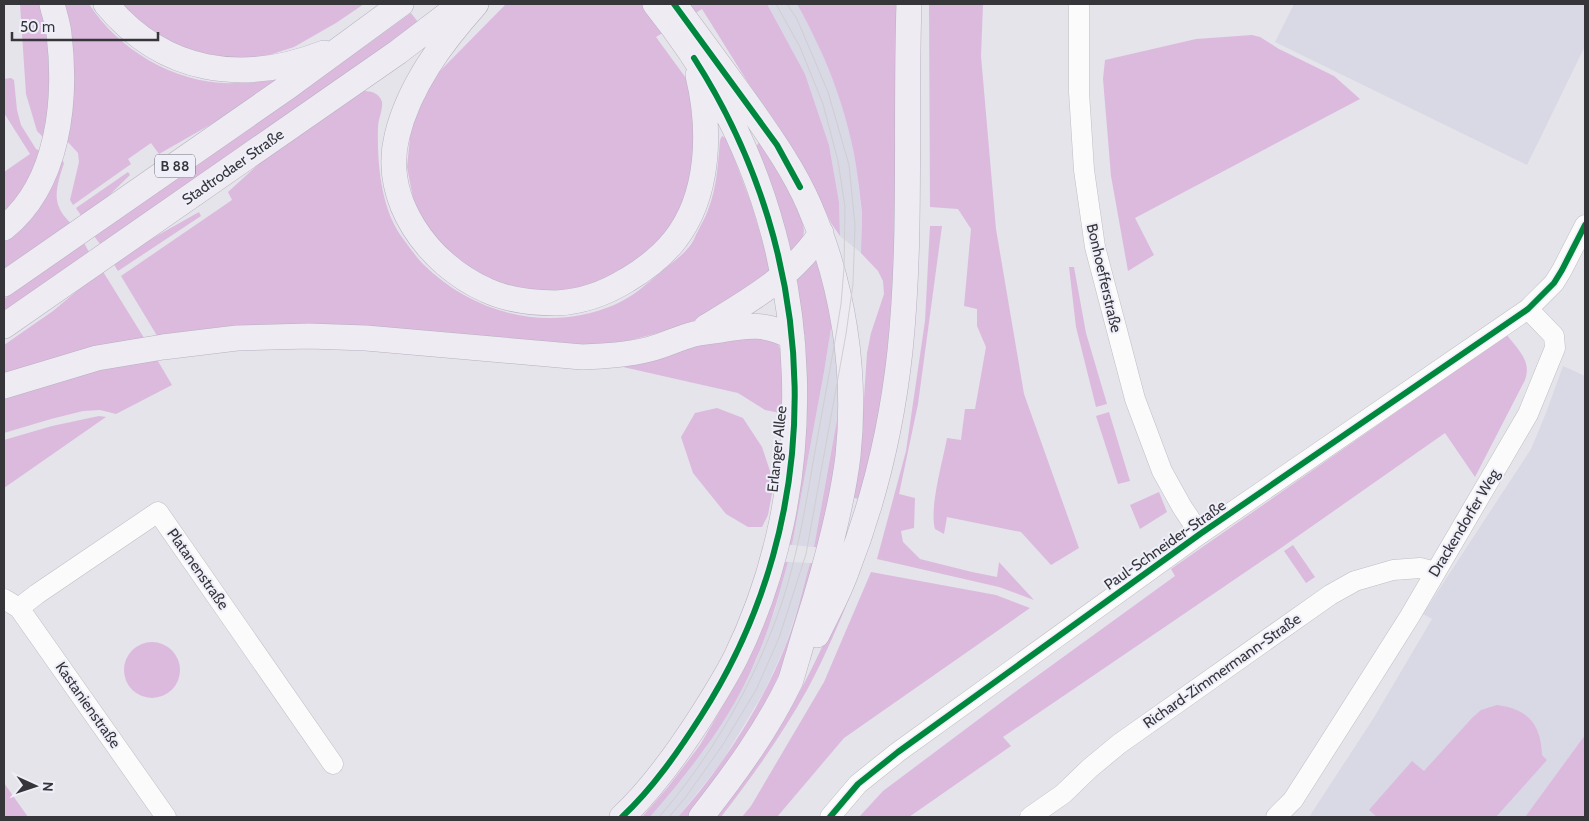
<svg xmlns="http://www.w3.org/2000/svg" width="1589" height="821" font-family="Cabin,sans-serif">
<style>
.built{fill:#d9d8e5}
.green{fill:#dcbade}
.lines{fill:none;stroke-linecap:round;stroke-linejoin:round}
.minor-casing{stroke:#bfbfc4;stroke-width:21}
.major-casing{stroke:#b7b1c0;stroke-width:26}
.minor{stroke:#fbfbfc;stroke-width:20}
.major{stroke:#efebf3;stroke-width:25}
.tram{stroke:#cfced0;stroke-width:1}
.cycleway-casing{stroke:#efeffa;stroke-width:9}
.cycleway{stroke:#00873e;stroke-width:6}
.labels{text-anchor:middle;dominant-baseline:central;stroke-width:4;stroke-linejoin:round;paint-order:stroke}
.shield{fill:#efeffa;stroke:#6e6d74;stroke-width:1}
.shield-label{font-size:14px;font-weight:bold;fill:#36353a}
.street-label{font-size:15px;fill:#36353a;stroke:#efeffa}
</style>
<rect width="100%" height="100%" fill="#e4e4ea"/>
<path class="built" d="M767,4H797L816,39L836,88L849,127L857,170L862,217L861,253L840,236L839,202L829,145L805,74Z
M1294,4H1585V46L1527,165L1275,42Z
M833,316L844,380L814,547L792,545L824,372Z
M1563,366L1585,376V735L1525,817H1309L1373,719L1432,619L1423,614L1531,449L1546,413Z
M788,562L810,563L797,610L785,646L765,690L721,763L678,817H650L705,749L739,693L756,660L775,610Z"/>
<path class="green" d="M20,4H41L48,37L50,68L46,140L37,131L26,94Z
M61,4H89C126,62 209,102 276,74L279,79L222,118L159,154L151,143L128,159L131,164L73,205L70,200L79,162L78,153L67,141Z
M120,4H364L336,23L294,47L260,58L226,61L195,54L159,38Z
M506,4H767L805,74L829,145L839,202L840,236L831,223L804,168L779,127L747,81L702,9L656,37L691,85L696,136L690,177L678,220L654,250L615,279L550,296L514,289L483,277L458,260L434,237L414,203L407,167L411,128L421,101L438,73Z
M797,4H899L898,234L885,394L860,499L854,498L861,443L867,353L871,333L884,294L883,281L878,271L861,253C861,241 862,229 862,218C862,208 860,198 859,187C852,122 829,61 797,4Z
M929,4H983L981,56L996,229L1024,394L1079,548L1051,565L1021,532L947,517L944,534L935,529C929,509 943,460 947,438L961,440L965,409H975L986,347L977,326V309L964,306L971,229L958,209L930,207Z
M411,13L418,22L352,70L100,244L94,236L291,100Z
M1252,35L1260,37L1279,49L1334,76L1360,99L1135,218L1154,255L1128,271L1111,176L1103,79L1105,60L1196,39Z
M11,78L14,80L17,110L21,125L36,149L43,152L33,176L4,215V172L30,154L4,113V79Z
M364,91C372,91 380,94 382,102C383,110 378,119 378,128C377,164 381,211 404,240C410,248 416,257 423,264C473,314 548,333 614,305C631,298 647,284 661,272C670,264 681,257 689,247C693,243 695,236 698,231C701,224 706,217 708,210C717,188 718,163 720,140L722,136L727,139L752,206L772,274C754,286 736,301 717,311C679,329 639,339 598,347L159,339L121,276L232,200L228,192L271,153L358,94Z
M760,141L801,212L804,231L802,243L790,255L755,148Z
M60,157L64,163C60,176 53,194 59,207C61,213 67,219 71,224L4,270V239Z
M128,172L130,175L97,207L82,217L76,208Z
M199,212L201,216L118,271L113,263L137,247Z
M930,226H942L918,404L899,494L915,498L914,528L901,531L903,542L920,559L972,572L997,577L999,562L1034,600L999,587L877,559L906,451L925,321Z
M84,243L89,252L4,311V299Z
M817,254L833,316L824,372L792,545L787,544L793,278Z
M1069,267H1074L1086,333L1107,404L1096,407L1076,327Z
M102,270L146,341L4,377V345L53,311Z
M739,333L777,343L781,350L785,414L765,410L738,393L623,367C663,359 700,342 739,333Z
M1507,335C1518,350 1532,361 1525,380L1475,477L1445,433L1281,548L1003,737L1011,746L909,817H859L883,791L1011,695L1175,576L1171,569Z
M155,356L172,385L116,414L100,410L83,411L51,419L4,433V394Z
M717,408L743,418L762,447L774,483L768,515L762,527H748L726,514L693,473L681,437L695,413Z
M844,411L822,548L814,547L838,414Z
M1109,412L1130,481L1118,484L1096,416Z
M99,416L106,417L4,488V440L52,426Z
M1159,492L1167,512L1140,529L1130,505Z
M1293,545L1315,577L1306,583L1284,551Z
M783,562H788C779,595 770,628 756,659C732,718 691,769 650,817H642L668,787L700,745L741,675L758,635Z
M810,563H818C806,598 796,634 782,668C760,720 726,765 694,810L688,817H678C722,767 760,709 785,647C796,620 802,591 810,563Z
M871,572L996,595L1030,608L844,738L777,817H742L751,806L824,682Z
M850,585L854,586C840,621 825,657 807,690C782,735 752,777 721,817H716C738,786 761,755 782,722C809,679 829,632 850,585Z
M124 670a28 28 0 1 1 56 0a28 28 0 1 1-56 0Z
M1497,705C1528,709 1541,724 1542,755L1547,760L1496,817H1377L1369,810L1412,761L1424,771L1472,718L1481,710Z
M1585,735V817H1525Z
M4,783L28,817H4Z"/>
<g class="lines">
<g class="minor-casing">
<path id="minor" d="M1079,4V92L1084,170L1095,247L1135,399L1162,471L1182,507L1200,534
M4,599L19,608L166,817
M19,608L37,594L158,512L333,764
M830,817L858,784L898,752L1200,534L1528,309L1554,283L1562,270L1585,225
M1030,817L1063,794L1090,768L1119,744L1330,595L1355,581L1393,570L1420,568L1435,572
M1276,817L1293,800L1367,684L1410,616L1528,414L1555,348L1554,336L1528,309"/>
</g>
<g class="major-casing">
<path id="major" d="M106,4C163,73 242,85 324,53
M476,4C442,42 409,86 397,136C381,200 428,264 486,290C507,300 532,303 556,303C581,302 606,293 627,280C644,270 661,257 674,241C710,196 711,129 698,75
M674,4C698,36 722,69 746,102C769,135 793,168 809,205C843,283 857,371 848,456C842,505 829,553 815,600C809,619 803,638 798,656C795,665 793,674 790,682C767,730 734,775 701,817
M4,228C59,184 67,100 59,34C58,24 54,13 52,4
M4,284L289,86L401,4
M4,326L398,52L461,4
M706,327C749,301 793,276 821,233
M4,386L97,358L163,347L237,338L309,336L366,338L582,357C605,356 627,355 650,349C665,345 679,338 694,334C703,332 712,331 721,330C748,325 767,323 792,337
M817,635C827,614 839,593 847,570C874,501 892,425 900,351C912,236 905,119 909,4
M622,817C653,788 679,751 702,715C714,696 726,677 736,657C820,484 813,268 720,100C701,66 679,34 655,4"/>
</g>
<use href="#minor" class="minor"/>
<use href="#major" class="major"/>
<path class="tram" d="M659,817C706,763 746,697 772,630C794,575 804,516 814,457C823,406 833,356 841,304L844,268L845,207L838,161L823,104L800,47L776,4
M669,817L685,798L722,746L756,690L779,638L806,554L846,334L853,284L855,225L849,165L828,92L797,19L787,4"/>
<g class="cycleway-casing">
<path id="cycleway" d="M674,4L777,145L800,187
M622,817C653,788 678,752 701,716C831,514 823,259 694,58
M830,817L858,784L898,752L1200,534L1528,309L1554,283L1562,270L1585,225"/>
</g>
<use href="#cycleway" class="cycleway"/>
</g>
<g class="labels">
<rect class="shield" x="155" y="154.5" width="40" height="23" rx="4"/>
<g class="shield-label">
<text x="175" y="166">B 88</text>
</g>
<g class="street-label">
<text transform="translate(233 167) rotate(-35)">Stadtrodaer Straße</text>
<text transform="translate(1104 278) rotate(77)">Bonhoefferstraße</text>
<text transform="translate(777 449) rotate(-84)">Erlanger Allee</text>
<text transform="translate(1464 523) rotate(-59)">Drackendorfer Weg</text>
<text transform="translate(1165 545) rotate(-35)">Paul-Schneider-Straße</text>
<text transform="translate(198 569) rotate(55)">Platanenstraße</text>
<text transform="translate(1222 671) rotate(-35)">Richard-Zimmermann-Straße</text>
<text transform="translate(88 705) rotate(55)">Kastanienstraße</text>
</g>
</g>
<rect width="1589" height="821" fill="none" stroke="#36353a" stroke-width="10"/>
<g transform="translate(35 786) rotate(93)" stroke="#efeffa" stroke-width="4" paint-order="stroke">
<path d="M0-4L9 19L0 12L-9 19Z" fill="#36353a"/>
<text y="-8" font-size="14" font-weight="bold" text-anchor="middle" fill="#36353a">N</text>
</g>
<path d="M12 32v8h146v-8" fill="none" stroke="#36353a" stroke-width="2.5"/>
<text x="20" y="32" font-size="15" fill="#36353a" stroke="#efeffa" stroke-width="4" paint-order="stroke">50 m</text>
</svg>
